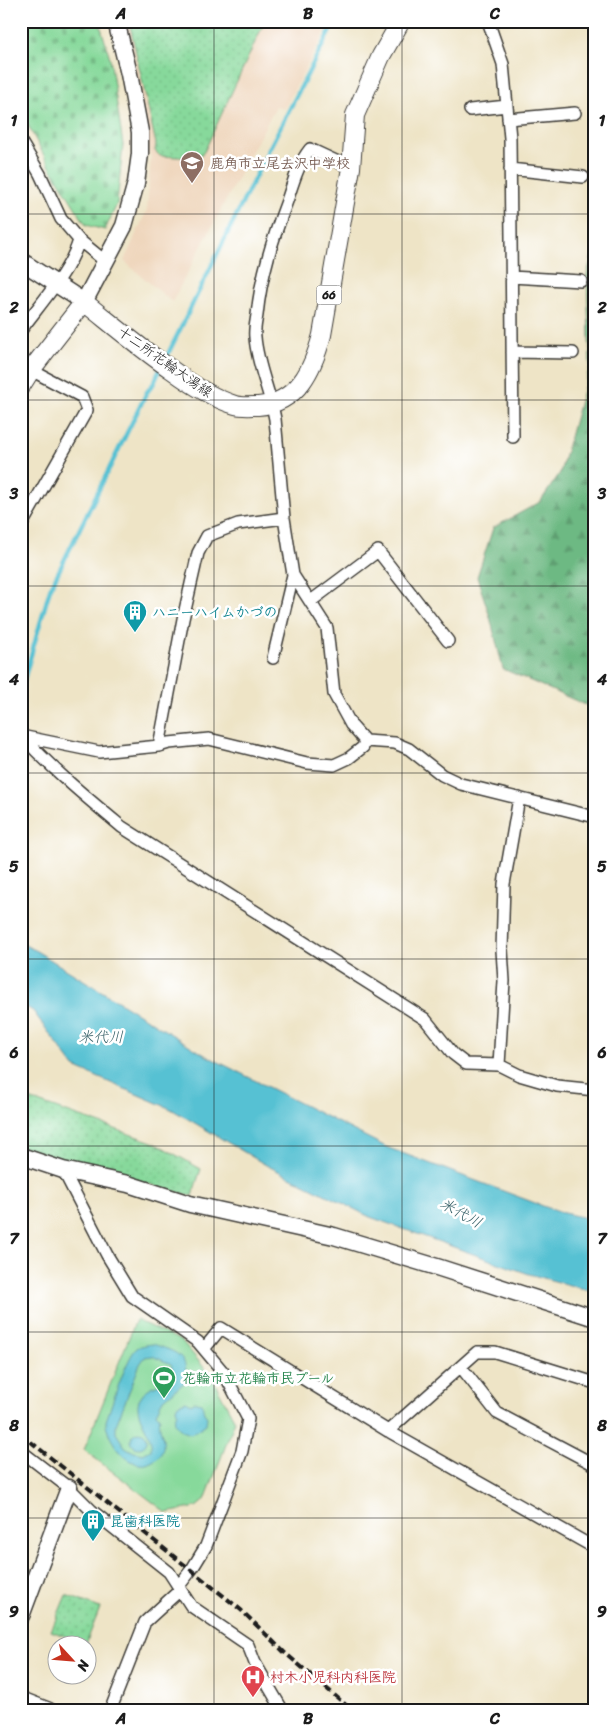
<svg xmlns="http://www.w3.org/2000/svg" width="616" height="1732" font-family="Sriracha,'Klee One',sans-serif">
<style>
.built{fill:#efd6bc}
.forest{fill:url(#forest-firs);stroke:#446a50}
.cemetery{fill:url(#cemetery-stones);stroke:#527a5c}
.park{fill:url(#park-dots);stroke:#527a5c}
.pitch{fill:#87d99b;stroke:#527a5c}
.water{fill:#57c1d3;stroke:#3a6e78;fill-rule:evenodd}
.lines{fill:none;stroke-linecap:round;stroke-linejoin:round}
.stream{stroke:#57c1d3;stroke-width:4.5}
.street-casing{stroke:#3c3a36;stroke-width:14}
.secondary-casing{stroke:#3c3a36;stroke-width:19}
.primary-casing{stroke:#3c3a36;stroke-width:20}
.street{stroke:#fff;stroke-width:11}
.secondary{stroke:#fff;stroke-width:16}
.primary{stroke:#fff;stroke-width:18}
.rail{stroke:#1c1c1c;stroke-width:4;stroke-dasharray:8 4;stroke-linecap:butt}
.grid{fill:none;stroke:#1c1c1c;stroke-width:1;stroke-opacity:0.55}
.labels{text-anchor:middle;dominant-baseline:central;stroke-width:5;stroke-linejoin:round;paint-order:stroke}
.shield{fill:#fff;stroke:#606060;stroke-width:1}
.shield-label{font-size:12px;font-weight:bold;fill:#1c1c1c}
.education-label{font-size:14px;font-weight:bold;fill:#785e54;stroke:#fff;text-anchor:start}
.street-label{font-size:14px;fill:#1c1c1c;stroke:#fff}
.culture-label{font-size:14px;font-weight:bold;fill:#0d838f;stroke:#fff;text-anchor:start}
.leisure-label{font-size:14px;font-weight:bold;fill:#27864d;stroke:#fff;text-anchor:start}
.health-label{font-size:14px;font-weight:bold;fill:#be3a42;stroke:#fff;text-anchor:start}
.water-label{font-size:15px;font-style:italic;fill:#345e65;stroke:#fff}
.neatline{fill:none;stroke:#1c1c1c;stroke-width:2}
.grid-label{font-size:16px;text-anchor:middle;font-weight:bold;fill:#1c1c1c}
</style>
<defs>
<pattern id="forest-firs" width="22" height="20" patternUnits="userSpaceOnUse" patternTransform="scale(1.25)"><rect width="22" height="20" fill="#6db983"/><path d="M5 1l3.5 6h-7zM16 11l3.5 6h-7z" fill="#5e9e71"/></pattern>
<pattern id="cemetery-stones" width="16" height="16" patternUnits="userSpaceOnUse" patternTransform="scale(1.25)"><rect width="16" height="16" fill="#87d99b"/><path d="M2 7V4a2 2 0 0 1 4 0v3zM10 15v-3a2 2 0 0 1 4 0v3z" fill="#74ba85"/></pattern>
<pattern id="park-dots" width="8" height="8" patternUnits="userSpaceOnUse" patternTransform="scale(1.25)"><rect width="8" height="8" fill="#87d99b"/><path d="M2 2h.1M6 6h.1" fill="none" stroke="#74ba85" stroke-width="1.8" stroke-linecap="round"/></pattern>
</defs>
<rect width="100%" height="100%" fill="#fff"/>
<filter id="ink" filterUnits="userSpaceOnUse"><feTurbulence type="fractalNoise" baseFrequency=".02" numOctaves="2"/><feDisplacementMap in="SourceGraphic" scale="10" xChannelSelector="R" yChannelSelector="G"/><feConvolveMatrix kernelMatrix="1 2 1 2 8 2 1 2 1" color-interpolation-filters="sRGB"/></filter>
<filter id="wash" filterUnits="userSpaceOnUse"><feTurbulence type="fractalNoise" baseFrequency=".0096" numOctaves="4" result="noise"/><feDisplacementMap in="SourceGraphic" scale="20" xChannelSelector="R" yChannelSelector="G"/><feGaussianBlur stdDeviation="1.12" result="paint"/><feColorMatrix in="noise" values="0 0 0 0 0 0 0 0 0 0 0 0 0 0 0 0 0 1.4 0 .05"/><feComposite in="paint" operator="in"/></filter>
<g filter="url(#wash)">
<rect width="100%" height="100%" fill="#eee4c6"/>
<path class="built" d="M124,21H331L284,109L276,106L172,302L124,261L147,210L151,158Z"/>
<path class="forest" d="M595,243V709L503,669L490,617L477,577L493,528L540,502L560,473L590,365L587,275Z"/>
<path class="cemetery" d="M21,21H99L110,58L123,145L117,204L105,230L86,225L49,165L21,112Z"/>
<path class="park" d="M129,21H265L204,152L196,158L160,156L155,151L156,144Z
M21,1096L155,1143L201,1169L192,1196L58,1159L21,1147Z
M66,1595L100,1608L86,1644L51,1631Z"/>
<path class="pitch" d="M136,1320L182,1341L211,1376L235,1421L205,1500L196,1507L167,1513L84,1450Z"/>
<path class="water" d="M21,943L38,952L205,1055L386,1147L559,1212L595,1220V1292L529,1274L370,1217L266,1165L171,1109L74,1067L33,1011L21,1004Z
M153,1344C175,1352 190,1354 185,1382L162,1401L156,1413L160,1417C157,1429 167,1440 162,1451C161,1456 155,1460 151,1462C131,1474 105,1438 106,1421C111,1407 127,1356 137,1348C142,1345 147,1345 153,1344ZM152,1356L171,1364L174,1375C170,1384 147,1383 140,1398C131,1415 154,1432 151,1450L143,1454L134,1452L125,1447L116,1433V1425L140,1364L145,1357Z
M186,1401L191,1404L194,1402L202,1403L204,1413L207,1417L206,1424L191,1434C182,1432 169,1424 177,1413L176,1408L178,1404Z
M131 1440a8 8 0 1 1 16 0a8 8 0 1 1-16 0Z"/>
<g class="lines">
<path class="stream" d="M165,360L270,147L335,21
M21,690L50,589L147,392L154,383L161,367"/>
</g>
</g>
<g filter="url(#ink)">
<g class="lines">
<g class="street-casing">
<path id="street" d="M488,21L503,64L510,138L513,437
M470,110L507,106
M508,119L575,113
M21,142L40,174L61,219L79,240C71,270 40,304 21,330
M351,168L310,149C298,164 293,183 287,201C273,238 261,275 257,315C256,322 254,330 255,337C257,365 270,391 275,419L284,518L293,575L327,628L334,694L351,725L365,741L395,743L409,749L442,775L461,784L595,817
M510,169L583,177
M79,240L106,262
M511,277L581,281
M512,352L573,353
M21,526L87,410L82,397L31,370
M311,601L378,551L448,641
M273,658L293,575
M21,736L99,752L159,746L169,743L209,739L307,763L334,765L349,758L363,747L365,741
M22,736C53,770 87,798 122,827L425,1019L453,1054L466,1064L499,1065L519,1075L557,1086L595,1090
M159,746L183,619L198,553L207,536L238,524L284,518
M499,1065L504,981L502,950L504,884L519,798
M63,1170L107,1255L132,1296L198,1342L224,1373L248,1419L242,1451L206,1546L192,1569L178,1587
M204,1349L221,1328L388,1431L595,1548
M461,1367L497,1413L595,1465
M388,1431L477,1352H495L595,1383
M21,1451L69,1488L91,1510L169,1572L191,1606L248,1645L255,1663L283,1711
M110,1711L145,1622L180,1590"/>
</g>
<g class="secondary-casing">
<path id="secondary" d="M21,261L84,302L124,226L136,183L140,154V132L129,74L116,21
M21,1156L63,1170L128,1184L190,1204L334,1236L440,1268L595,1318
M21,1616L69,1488
M21,1700L49,1711"/>
</g>
<g class="primary-casing">
<path id="primary" d="M21,386L31,370L84,302C113,325 141,349 172,370C191,384 212,398 235,405C242,407 251,406 258,406C298,403 313,369 322,335L351,168L355,115L381,56L401,21"/>
</g>
<use href="#street" class="street"/>
<use href="#secondary" class="secondary"/>
<use href="#primary" class="primary"/>
<path class="rail" d="M21,1434L241,1610L284,1652L353,1711"/>
</g>
</g>
<path class="grid" d="M214,21V1711M402,21V1711M21,214H595M21,400H595M21,586H595M21,773H595M21,959H595M21,1146H595M21,1332H595M21,1518H595"/>
<defs>
<g id="school-pin" transform="scale(1.25)"><path d="M0 17L-7.5 6A9.5 9.5 0 1 1 7.5 6Z" fill="#8d6e63" stroke="#fff"/><path d="M0-5L7-2L0 1L-7-2ZM-4 1L0 2.5L4 1V4Q0 6-4 4Z" fill="#fff"/></g>
<g id="building-pin" transform="scale(1.25)"><path d="M0 17L-7.5 6A9.5 9.5 0 1 1 7.5 6Z" fill="#0f9aa8" stroke="#fff"/><path d="M-4-6H4V6H1V3H-1V6H-4ZM-2.5-4.3h1.7v1.8h-1.7ZM.8-4.3h1.7v1.8H.8ZM-2.5-1h1.7V.8h-1.7ZM.8-1h1.7V.8H.8Z" fill="#fff"/></g>
<g id="stadium-pin" transform="scale(1.25)"><path d="M0 17L-7.5 6A9.5 9.5 0 1 1 7.5 6Z" fill="#2e9e5b" stroke="#fff"/><path d="M0-5a6.5 5 0 1 0 0 10a6.5 5 0 1 0 0-10ZM-3.5-1.8h7v3.6h-7Z" fill="#fff"/></g>
<g id="hospital-pin" transform="scale(1.25)"><path d="M0 17L-7.5 6A9.5 9.5 0 1 1 7.5 6Z" fill="#e0444e" stroke="#fff"/><path d="M-5-5h3v3.5h4V-5h3V5h-3V1.5h-4V5h-3Z" fill="#fff"/></g>
</defs>
<g fill-rule="evenodd">
<use href="#school-pin" x="192" y="163"/>
<use href="#building-pin" x="135" y="612"/>
<use href="#stadium-pin" x="164" y="1378"/>
<use href="#building-pin" x="93" y="1521"/>
<use href="#hospital-pin" x="253" y="1677"/>
</g>
<g class="labels">
<rect class="shield" x="316.5" y="285.5" width="25" height="19" rx="4"/>
<g class="shield-label">
<text x="329" y="295">66</text>
</g>
<g class="education-label">
<text x="210" y="163">鹿角市立尾去沢中学校</text>
</g>
<g class="street-label">
<text transform="translate(165 362) rotate(35)">十二所花輪大湯線</text>
</g>
<g class="culture-label">
<text x="152" y="612">ハニーハイムかづの</text>
<text x="110" y="1521">昆歯科医院</text>
</g>
<g class="leisure-label">
<text x="182" y="1378">花輪市立花輪市民プール</text>
</g>
<g class="health-label">
<text x="270" y="1677">村木小児科内科医院</text>
</g>
<g class="water-label">
<text x="101" y="1037">米代川</text>
<text transform="translate(461 1213) rotate(29)">米代川</text>
</g>
</g>
<rect width="616" height="1732" fill="none" stroke="#fff" stroke-width="55"/>
<g transform="translate(72 1660) rotate(116)"><circle r="24" fill="#ffffff" stroke="#a4a4a4"/>
<path d="M0-4L9 19L0 12L-9 19Z" fill="#c8321e"/>
<text y="-8" font-size="14" font-weight="bold" text-anchor="middle" fill="#1c1c1c">N</text>
</g>
<rect x="28" y="28" width="560" height="1676" class="neatline"/>
<g class="grid-label">
<text x="121" y="19">A</text>
<text x="308" y="19">B</text>
<text x="495" y="19">C</text>
<text x="14" y="126">1</text>
<text x="602" y="126">1</text>
<text x="14" y="313">2</text>
<text x="602" y="313">2</text>
<text x="14" y="499">3</text>
<text x="602" y="499">3</text>
<text x="14" y="685">4</text>
<text x="602" y="685">4</text>
<text x="14" y="872">5</text>
<text x="602" y="872">5</text>
<text x="14" y="1058">6</text>
<text x="602" y="1058">6</text>
<text x="14" y="1244">7</text>
<text x="602" y="1244">7</text>
<text x="14" y="1431">8</text>
<text x="602" y="1431">8</text>
<text x="14" y="1617">9</text>
<text x="602" y="1617">9</text>
<text x="121" y="1724">A</text>
<text x="308" y="1724">B</text>
<text x="495" y="1724">C</text>
</g>
</svg>
